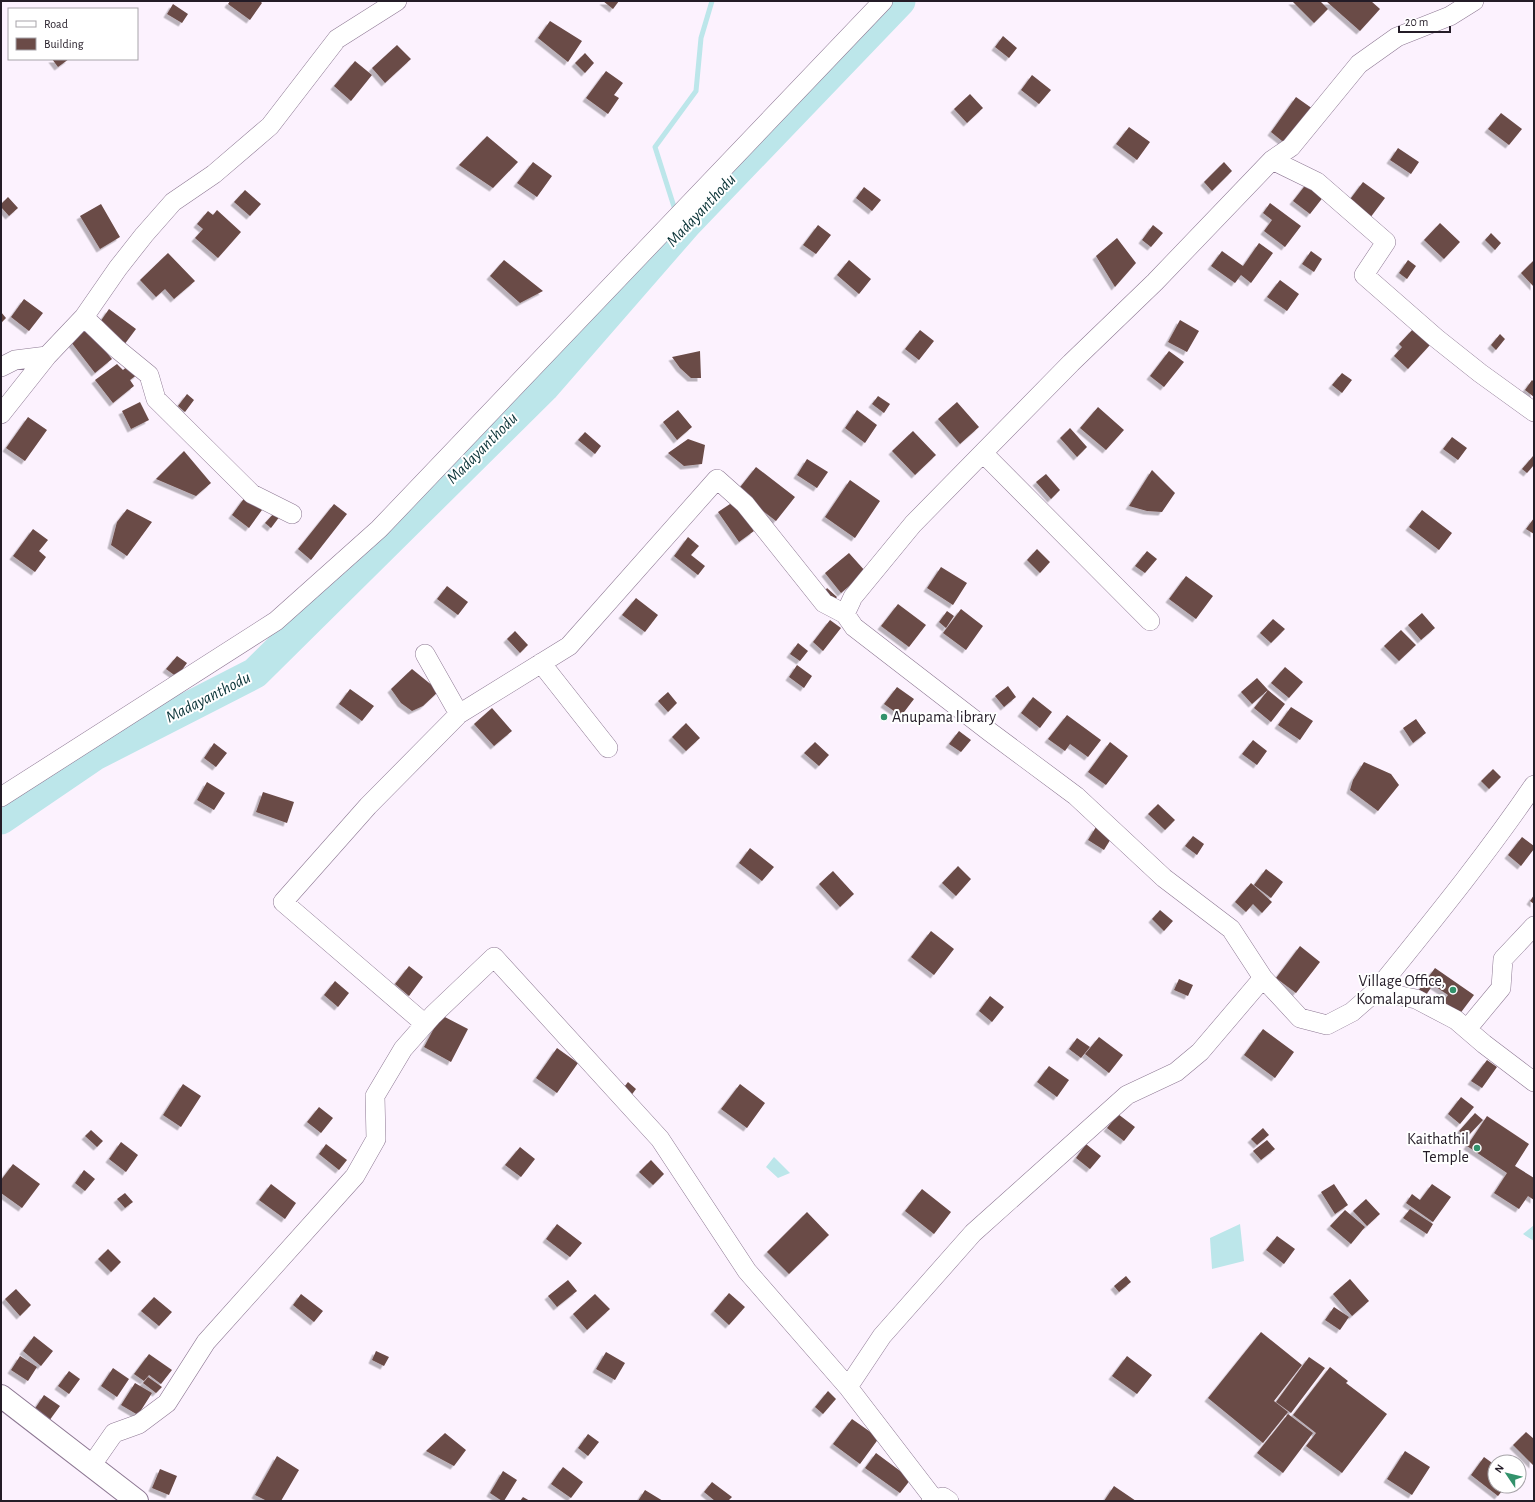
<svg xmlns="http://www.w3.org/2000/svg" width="1535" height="1502" font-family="'Alegreya Sans',sans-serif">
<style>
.water{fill:#bce6ea}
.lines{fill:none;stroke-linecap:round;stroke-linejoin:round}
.stream{stroke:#bce6ea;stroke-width:5}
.river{stroke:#bce6ea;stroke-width:31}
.building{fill:#6b4b47;filter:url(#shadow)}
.minor-casing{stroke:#8d7893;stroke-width:20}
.secondary-casing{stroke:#8d7893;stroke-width:24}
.minor{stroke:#fff;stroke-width:19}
.secondary{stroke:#fff;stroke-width:22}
.poi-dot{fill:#32926b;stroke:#fff;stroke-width:1.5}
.labels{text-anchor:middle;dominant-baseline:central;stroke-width:4;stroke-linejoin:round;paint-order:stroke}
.poi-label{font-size:16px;fill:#241c27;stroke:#fff;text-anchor:end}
.water-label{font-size:17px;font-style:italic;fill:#0a3337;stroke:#fff}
</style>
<defs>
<filter id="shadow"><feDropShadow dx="-3.5" dy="3.5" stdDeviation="0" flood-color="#0004"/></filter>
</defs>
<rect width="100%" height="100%" fill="#fcf2fe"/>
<path class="water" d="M774,1157L790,1173L778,1178L766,1167Z
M1240,1224L1244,1261L1212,1269L1210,1238Z
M1534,1225V1241L1523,1234Z"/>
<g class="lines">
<path class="stream" d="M676,213L655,147L696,91L701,38L712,1"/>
<path class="river" d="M1,819L95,755L255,673L544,387L686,224L900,1"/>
</g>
<path class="building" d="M230,1H260L262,3L250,20L228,4Z
M603,1H619L613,9Z
M1292,1H1320L1328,9L1314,23Z
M1326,1H1371L1380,9L1360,31Z
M173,4L188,14L182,23L167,14Z
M550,21L582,41L568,62L538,38Z
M1003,36L1017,48L1009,58L995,47Z
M397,45L411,59L385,83L372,68Z
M585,53L594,63L585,73L575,63Z
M52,59H69L58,67Z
M355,61L372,75L351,101L334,86Z
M606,71L623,83L614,95L619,98L608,114L586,98Z
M1032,75L1051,90L1039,104L1021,90Z
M970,94L983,108L967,123L954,109Z
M1296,97L1313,109L1287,145L1271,132Z
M1501,113L1522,129L1509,145L1488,129Z
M1129,127L1150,142L1137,160L1116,144Z
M487,136L518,162L493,188L459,165Z
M1398,148L1419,162L1411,174L1390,160Z
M533,162L552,176L537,197L517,183Z
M1224,162L1232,171L1212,191L1204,182Z
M1363,182L1385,198L1370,218L1348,202Z
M1307,183L1324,196L1310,214L1293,201Z
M864,187L881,200L872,211L856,198Z
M245,190L261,204L250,216L234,202Z
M8,197L18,208L9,216L1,207V204Z
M1270,203L1301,226L1285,247L1264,231L1272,220L1263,213Z
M101,204L120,237L100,249L80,216Z
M217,210L241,232L218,258L195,238L203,229L197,224L208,211L213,215Z
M1440,223L1460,242L1444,259L1424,240Z
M818,225L831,235L816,254L803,245Z
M1153,225L1163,233L1151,247L1142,240Z
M1491,233L1501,243L1495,250L1485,240Z
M1117,238L1136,263L1115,287L1096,256Z
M1259,243L1273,253L1251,283L1241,275L1235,283L1211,266L1222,251L1243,266Z
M1311,251L1322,259L1314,272L1302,264Z
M168,253L195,281L174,299L165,289L156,297L140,280Z
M504,260L543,291L520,303L490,276Z
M849,260L871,279L859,294L837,275Z
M1408,260L1416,266L1407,279L1399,273Z
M1534,260V287L1521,273Z
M1280,280L1299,294L1287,311L1267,297Z
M24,299L43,313L29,331L11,317Z
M109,309L136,329L124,345L98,325Z
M1,312L6,318L1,323Z
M1180,320L1199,331L1187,352L1168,342Z
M87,329L112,359L95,373L71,342Z
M1413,329L1430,345L1408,369L1394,356L1402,347L1399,344Z
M920,330L934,341L919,360L905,349Z
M1500,334L1505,339L1496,350L1491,345Z
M700,351L701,378H691L680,368L672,357Z
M1169,351L1184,362L1164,387L1150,376Z
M117,364L123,370L130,364L138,374L130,380L134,386L113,403L95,380Z
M1342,373L1352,380L1342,393L1332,385Z
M1532,380L1534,382V397L1525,390Z
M187,394L194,400L185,412L178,406Z
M878,396L890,404L884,413L872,404Z
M140,402L149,420L131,429L122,411Z
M957,402L979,427L960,444L938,419Z
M1098,407L1124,430L1106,450L1080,428Z
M678,410L692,427L677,440L663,422Z
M857,410L877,425L865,443L845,428Z
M28,417L47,430L25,461L6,448Z
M1070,428L1087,447L1077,457L1060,438Z
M913,431L936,455L915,475L892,451Z
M585,432L601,446L595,454L578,440Z
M1452,437L1467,448L1458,460L1443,449Z
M688,439L705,445L702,464L684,466L668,453Z
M184,451L211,483L196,496L156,479Z
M1533,456L1534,465L1527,473L1522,469Z
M807,459L828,472L817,488L797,475Z
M756,467L795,497L776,521L737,491Z
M1152,470L1175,493L1162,512L1147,511L1129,506Z
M1046,474L1060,490L1051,499L1036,482Z
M850,480L880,501L855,538L825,517Z
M245,497L262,510L249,528L232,515Z
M733,502L754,531L739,542L718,512Z
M334,504L347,514L311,560L298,549Z
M127,509L152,522L127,556L111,545L117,522Z
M1422,510L1452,533L1439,550L1409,527Z
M275,512L280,516L271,528L265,523Z
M1534,518V534L1526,529Z
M33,529L48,540L39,551L46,557L35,572L13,556Z
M688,537L699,546L691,555L705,566L698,575L674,556Z
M1037,549L1050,562L1040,573L1027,560Z
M1147,551L1157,559L1145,573L1135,566Z
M849,553L866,572L841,593L825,573Z
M941,567L967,583L953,605L927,588Z
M1186,576L1213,596L1196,619L1169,599Z
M447,586L468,602L458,615L437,599Z
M827,588L837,597L832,603L822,595Z
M636,598L658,615L645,632L622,615Z
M898,604L926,625L909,647L881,626Z
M961,609L983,626L966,650L943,633Z
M947,611L954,616L946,628L939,622Z
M1422,613L1435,628L1421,640L1408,625Z
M1273,619L1285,629L1271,643L1260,633Z
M830,620L841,628L823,651L813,642Z
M1401,630L1416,645L1399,661L1384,646Z
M515,631L528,645L520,653L507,639Z
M798,643L808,651L800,661L790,654Z
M177,656L187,663L177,677L166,669Z
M797,665L812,676L804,688L789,677Z
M1285,667L1303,682L1289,698L1271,683Z
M412,669L439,691L423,706L412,711L401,703L391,689Z
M1257,678L1268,690L1252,704L1241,692Z
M1008,686L1016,697L1004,707L995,696Z
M897,687L914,699L901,716L884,704Z
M350,689L374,706L362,721L339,704Z
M1268,690L1285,704L1271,722L1254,708Z
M668,692L677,703L668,712L658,701Z
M1033,697L1052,712L1040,728L1021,713Z
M1291,707L1313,721L1300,740L1278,725Z
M492,708L512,731L494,746L474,724Z
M1067,715L1101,740L1088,757L1070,744L1065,751L1048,739Z
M1416,719L1426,733L1413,743L1403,728Z
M686,723L700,738L686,751L672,737Z
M959,731L971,740L961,752L949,744Z
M1253,740L1267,751L1257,765L1242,754Z
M815,742L829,755L819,766L804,753Z
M1110,742L1128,756L1106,785L1088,772Z
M214,743L227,753L216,767L204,758Z
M1364,762L1391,774L1399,785L1378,811L1350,790L1353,780Z
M1493,769L1501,777L1489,789L1481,781Z
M207,782L225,793L214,810L197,800Z
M263,792L294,802L287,823L256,812Z
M1158,804L1175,820L1165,830L1148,814Z
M1096,827L1112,837L1104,850L1088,840Z
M1193,836L1204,844L1197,855L1185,846Z
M1522,837L1534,846V849L1521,866L1508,855Z
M750,848L774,867L762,881L739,863Z
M958,866L971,879L956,896L942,883Z
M1266,869L1283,882L1271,898L1254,885Z
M833,871L854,894L840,907L819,884Z
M1251,883L1272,902L1262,913L1253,904L1246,912L1235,902Z
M1534,895V904L1530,901Z
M1160,910L1173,921L1164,931L1152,919Z
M931,931L954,949L934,975L911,957Z
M1300,946L1320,962L1296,993L1276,978Z
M409,966L423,977L409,996L395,984Z
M1435,968L1474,995L1459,1015L1442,1003L1448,995L1433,985L1423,999L1416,994Z
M1179,979L1193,985L1188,996L1174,990Z
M335,981L349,993L338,1007L324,995Z
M990,996L1004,1007L992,1022L979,1011Z
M441,1015L468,1029L451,1062L424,1047Z
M1263,1029L1294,1052L1275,1078L1244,1055Z
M1099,1037L1123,1055L1109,1073L1085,1054Z
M1077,1038L1090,1047L1081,1058L1069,1049Z
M557,1048L578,1063L557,1093L536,1078Z
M1487,1060L1497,1067L1482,1088L1471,1081Z
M1049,1066L1069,1080L1057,1097L1037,1082Z
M628,1082L636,1089L630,1097L621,1091Z
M183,1084L201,1096L181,1127L163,1115Z
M740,1084L765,1103L747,1128L721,1109Z
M1461,1097L1474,1107L1460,1124L1448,1114Z
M319,1107L333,1118L321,1133L307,1122Z
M1475,1113L1483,1120L1467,1137L1459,1131Z
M1118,1114L1135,1127L1124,1141L1107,1128Z
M1487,1116L1529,1144L1515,1166L1534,1178V1200L1528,1196L1519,1209L1494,1193L1507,1173L1467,1146Z
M1263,1128L1269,1135L1257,1145L1251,1139Z
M91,1130L103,1141L97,1147L85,1136Z
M1267,1140L1275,1149L1261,1160L1253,1151Z
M121,1142L138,1155L126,1172L109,1159Z
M326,1144L347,1160L339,1170L319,1154Z
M1086,1144L1101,1156L1090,1169L1076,1158Z
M520,1147L535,1159L521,1177L505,1165Z
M651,1160L664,1174L653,1185L639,1172Z
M13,1164L40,1184L22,1208L1,1193V1180Z
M84,1170L95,1179L85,1191L75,1183Z
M271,1184L296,1203L285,1219L259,1200Z
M1334,1184L1348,1205L1335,1214L1321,1192Z
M1432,1184L1451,1197L1433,1222L1406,1203L1412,1194L1420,1200Z
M922,1189L951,1212L934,1234L905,1211Z
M125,1193L133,1202L125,1208L117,1199Z
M1366,1199L1380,1214L1367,1226L1353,1211Z
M1410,1209L1433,1224L1427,1234L1403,1218Z
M1345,1210L1365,1227L1351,1244L1330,1226Z
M807,1212L829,1235L789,1274L767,1252Z
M557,1224L582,1243L570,1257L546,1239Z
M1277,1236L1295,1249L1284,1264L1266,1250Z
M108,1249L121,1262L111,1272L98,1259Z
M1126,1276L1131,1282L1119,1292L1114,1286Z
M1350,1279L1369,1301L1352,1316L1333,1294Z
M568,1280L577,1291L557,1307L548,1296Z
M16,1289L31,1305L20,1316L5,1299Z
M729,1293L745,1307L729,1325L714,1311Z
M301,1294L323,1311L314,1322L293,1305Z
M595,1294L610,1309L587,1330L573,1314Z
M154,1297L172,1312L159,1326L141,1311Z
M1334,1307L1349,1317L1340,1330L1325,1320Z
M1261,1332L1302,1365L1274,1401L1288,1412L1263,1443L1208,1398Z
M34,1336L53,1351L41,1366L23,1351Z
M376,1351L389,1357L384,1366L372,1360Z
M606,1352L625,1363L615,1380L596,1369Z
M149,1354L172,1370L161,1384L149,1375L144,1381L134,1374Z
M20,1356L37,1367L28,1381L11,1370Z
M1127,1356L1152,1375L1137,1394L1112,1376Z
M1309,1357L1325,1368L1291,1413L1276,1402Z
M1330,1367L1348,1381L1346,1383L1387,1414L1342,1473L1306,1446L1316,1433L1293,1415Z
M113,1368L129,1379L117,1397L101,1386Z
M69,1371L80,1379L69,1394L58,1386Z
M148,1377L162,1387L156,1393L143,1383Z
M135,1383L152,1393L138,1415L121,1405Z
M828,1391L836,1399L823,1414L815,1407Z
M44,1395L60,1406L49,1421L34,1410Z
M1288,1414L1313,1433L1283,1473L1257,1453Z
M852,1419L879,1438L860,1464L833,1444Z
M1526,1432L1534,1439L1533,1465L1513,1445Z
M445,1433L466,1450L454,1466L426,1451Z
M588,1434L599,1442L588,1456L578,1448Z
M1405,1451L1430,1467L1412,1495L1387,1479Z
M876,1453L911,1479L900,1493L865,1468Z
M277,1456L299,1470L281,1501H267L255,1495Z
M1484,1457L1495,1465V1486H1506L1498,1496L1471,1475Z
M563,1467L583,1482L571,1498L551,1484Z
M160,1469L177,1476L169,1495L152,1488Z
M503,1471L517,1480L504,1501H502L490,1493Z
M712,1482L732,1497L728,1501H715L704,1492Z
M1114,1486L1136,1501H1104Z
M645,1490L663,1501H638Z
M523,1497L530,1501H520Z"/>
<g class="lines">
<g class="minor-casing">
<path id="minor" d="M1272,160L1317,182L1386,242L1364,275L1436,338L1480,373L1534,412
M84,317L116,348L149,375L156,399L252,494L292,514
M1,367L15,360L47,356
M1,414L47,356L84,317L118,268L144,235L173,202L214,174L270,126L337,39L397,1
M983,453L1150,621
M845,614L853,597L913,524L1071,363L1155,282L1272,160L1291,147L1359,64L1397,37L1450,16L1474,1
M425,654L459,714
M541,663L608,748
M1,797L276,621L379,529L883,1
M1376,991C1430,924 1485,857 1534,785
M425,1024L283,902L368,806L459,714L569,646L717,479L745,504L824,603L845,614L854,627L990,732L1076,796L1164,878L1231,929L1263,978L1300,1018L1327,1025L1352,1012L1376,991L1416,999L1456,1020L1484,1044L1534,1082
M1467,1029L1501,988L1503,959L1534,926
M91,1466L114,1433L139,1424L167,1403L206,1342L355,1176L376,1139L375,1096L403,1049L433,1015L494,957L660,1139L747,1271L848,1387
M934,1499L848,1387L882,1336L973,1233L1127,1095L1176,1072L1200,1052L1263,978
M931,1501L934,1499L943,1497L949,1501"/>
</g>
<g class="secondary-casing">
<path id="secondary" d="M1,1396L137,1501"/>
</g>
<use href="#minor" class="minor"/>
<use href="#secondary" class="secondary"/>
</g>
<g class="poi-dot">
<circle cx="884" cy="717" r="4"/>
<circle cx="1453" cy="990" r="4"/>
<circle cx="1477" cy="1148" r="4"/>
</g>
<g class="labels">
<g class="poi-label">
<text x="892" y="717" text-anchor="start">Anupama library</text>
<text x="1445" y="981">Village Office,<tspan x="1445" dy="18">Komalapuram</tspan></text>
<text x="1469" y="1139">Kaithathil<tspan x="1469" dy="18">Temple</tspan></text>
</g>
<g class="water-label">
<text transform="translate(701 210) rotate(-47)">Madayanthodu</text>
<text transform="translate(482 448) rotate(-45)">Madayanthodu</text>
<text transform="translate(208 697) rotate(-27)">Madayanthodu</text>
</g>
</g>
<rect width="1535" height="1502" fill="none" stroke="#241c27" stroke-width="4"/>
<rect x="8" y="8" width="130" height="52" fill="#ffffff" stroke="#a7a4a9"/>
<rect x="16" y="21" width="20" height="6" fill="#ffffff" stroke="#a7a4a9"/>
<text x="44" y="28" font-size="12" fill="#241c27">Road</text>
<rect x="16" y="38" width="20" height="12" fill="#6b4b47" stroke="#a7a4a9"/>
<text x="44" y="48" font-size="12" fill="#241c27">Building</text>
<g transform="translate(1507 1474) rotate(305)"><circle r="19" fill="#ffffff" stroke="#a7a4a9"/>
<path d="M0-3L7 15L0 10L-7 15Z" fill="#32926b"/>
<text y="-6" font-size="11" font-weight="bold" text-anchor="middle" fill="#241c27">N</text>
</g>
<path d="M1399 26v6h51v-6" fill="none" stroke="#241c27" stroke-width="2"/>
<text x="1405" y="26" font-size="12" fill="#241c27" stroke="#ffffff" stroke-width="3" paint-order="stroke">20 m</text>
</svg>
